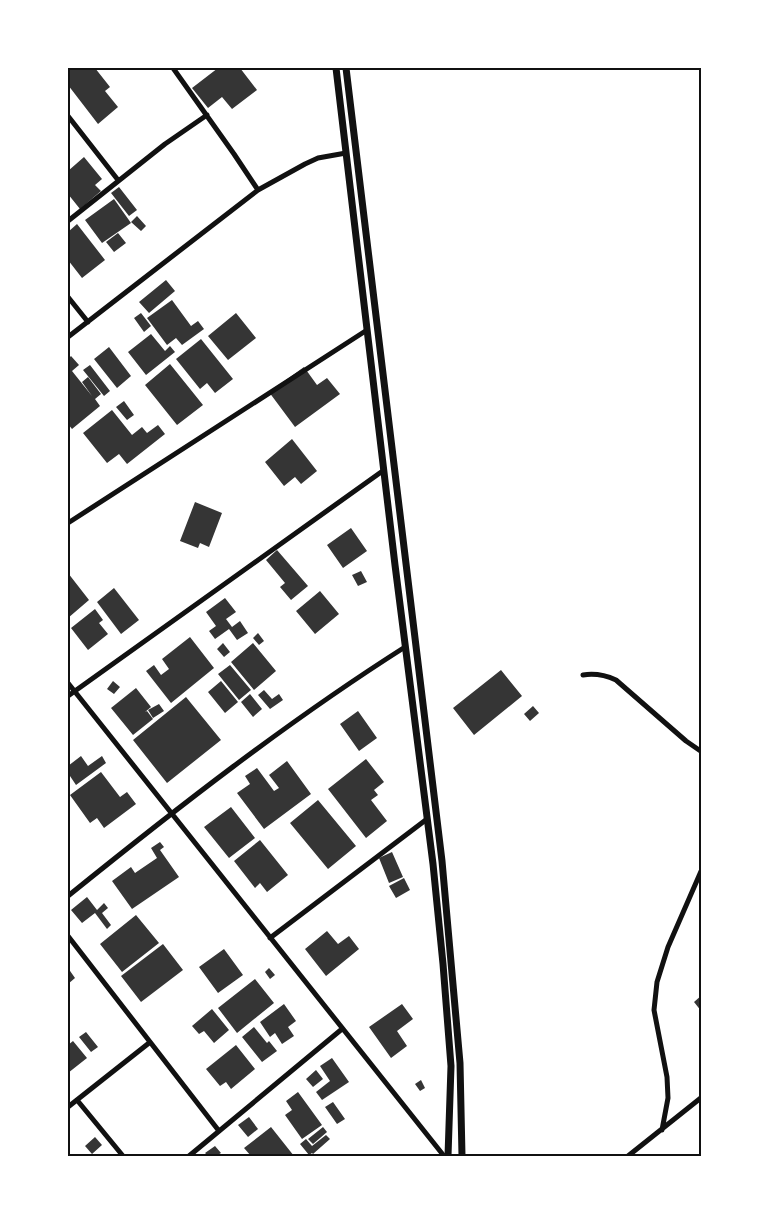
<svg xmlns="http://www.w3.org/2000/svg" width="769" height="1224" font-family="Raleway,sans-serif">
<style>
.building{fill:#353535}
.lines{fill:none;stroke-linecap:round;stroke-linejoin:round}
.minor{stroke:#111;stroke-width:5}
.tertiary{stroke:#111;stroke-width:7}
.neatline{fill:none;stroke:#111;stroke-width:2}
</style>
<rect width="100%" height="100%" fill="#fff"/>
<path class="building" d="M68,68H95L110,87L105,91L118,107L98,124L68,85Z
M218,68H240L257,90L232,109L222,97L208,108L192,88Z
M84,157L102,179L95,185L101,191L80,209L68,194V171Z
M119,187L137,210L129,216L111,193Z
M114,199L131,223L102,243L85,220Z
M137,216L146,226L141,231L131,222Z
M77,224L105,260L82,278L68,260V232Z
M118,233L126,243L114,252L106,242Z
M166,280L175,291L149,313L139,302Z
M172,300L191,326L198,321L204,329L182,345L176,338L167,345L147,318Z
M141,313L151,326L144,332L134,318Z
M236,313L256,338L228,360L208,336Z
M151,334L165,351L170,346L175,352L146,375L128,352Z
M201,339L233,379L215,393L207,383L200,389L176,359Z
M109,347L131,376L117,388L94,359Z
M71,356L79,365L72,371L92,396L82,382L88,377L101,394L95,399L100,406L72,429L68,424V359Z
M170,364L203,405L177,425L145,385Z
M90,365L110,391L104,396L83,370Z
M304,367L317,385L327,378L340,394L295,427L269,392Z
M124,401L134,415L127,420L116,407Z
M112,410L132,435L142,427L147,433L158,425L165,434L127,464L119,454L107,463L83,433Z
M292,439L317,471L301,484L295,477L284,486L265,462Z
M195,502L222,513L209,547L200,543L198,548L180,541Z
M351,528L367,551L343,568L327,545Z
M277,550L308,586L291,600L280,587L285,583L266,560Z
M361,571L367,582L358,586L352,575Z
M68,573L89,600L68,618Z
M114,588L139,620L121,634L97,602Z
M320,591L339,614L315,634L296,611Z
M225,598L236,612L226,619L232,627L240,621L248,633L237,640L229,629L215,639L209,631L216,626L206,612Z
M95,609L103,620L99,623L108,634L88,650L71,628Z
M258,633L264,641L259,645L253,638Z
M190,637L214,668L171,703L146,671L154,665L161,675L169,669L162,659Z
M223,643L230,652L224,657L217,649Z
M253,643L276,671L254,690L231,662Z
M230,665L251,690L239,700L218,674Z
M501,670L522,696L474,735L453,708Z
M113,681L120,687L114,694L107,689Z
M221,681L238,702L225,713L208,692Z
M136,688L151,707L145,712L147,711L153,719L133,735L111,708Z
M264,690L272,699L279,694L283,700L270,709L258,695Z
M250,694L262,709L253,717L241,702Z
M186,697L221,740L167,783L133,740Z
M159,704L164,711L153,718L148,710Z
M533,706L539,713L530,721L524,714Z
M358,711L377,738L359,751L340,724Z
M81,756L88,766L102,756L106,763L76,785L68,773V766Z
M366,759L384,782L374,790L378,795L371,800L387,821L366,838L328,789Z
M287,761L311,794L264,829L237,793L250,784L245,776L257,768L274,791L279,788L269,775Z
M101,772L120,797L127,792L136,804L104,828L97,818L90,823L70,795Z
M318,800L356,846L328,869L290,823Z
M231,807L255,838L229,858L204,827Z
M260,840L288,875L267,892L260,883L255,888L234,861Z
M160,842L164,847L160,850L179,877L132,909L112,881L131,867L135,873L157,858L151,848Z
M392,852L403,877L389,883L379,858Z
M404,878L410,890L396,898L389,886Z
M87,897L97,910L104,903L108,908L102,913L111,925L107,929L95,913L82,923L71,910Z
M136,915L159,943L122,972L100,944Z
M327,931L338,944L349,936L359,949L326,976L305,949Z
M163,944L183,970L141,1002L121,976Z
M224,949L243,975L218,993L199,967Z
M68,968L75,978L68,984Z
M269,968L275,975L270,979L265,972Z
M255,979L274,1003L237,1033L218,1008Z
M702,995V1012L694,1002Z
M284,1004L296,1021L288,1027L294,1036L282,1044L275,1033L270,1037L260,1022Z
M402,1004L413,1019L397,1031L407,1046L391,1058L369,1027Z
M212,1009L229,1030L214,1043L204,1031L199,1034L192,1026Z
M254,1027L267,1043L269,1041L277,1051L262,1062L242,1037Z
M86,1032L98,1047L91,1052L79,1037Z
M73,1041L87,1058L68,1073V1045Z
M236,1045L255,1069L231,1089L226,1082L220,1086L206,1069Z
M332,1058L349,1082L322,1100L316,1092L330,1081L320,1066Z
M316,1070L323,1079L313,1087L306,1079Z
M421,1080L425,1088L420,1091L415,1084Z
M298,1092L322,1125L302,1139L285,1115L292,1110L286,1101Z
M333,1102L345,1119L337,1124L325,1107Z
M249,1117L258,1129L248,1137L238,1125Z
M271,1127L294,1156H251L244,1148Z
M323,1127L327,1132L313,1144L308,1139Z
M326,1135L330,1139L313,1154L312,1153L309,1155L300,1144L306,1139L312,1146Z
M95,1137L102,1145L92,1154L85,1146Z
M215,1146L221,1153L216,1156H208L205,1153Z"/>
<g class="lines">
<path class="minor" d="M173,68L234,154L258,190
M68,116L118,180
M68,221L165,144L207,115
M68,297L88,322
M68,337L258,190L305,164L318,158L346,153
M68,523L367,330
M583,675C595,673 605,675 616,680L686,741L702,752
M68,683L444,1156
M68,696L384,470
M68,896C177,808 287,722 405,647
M68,936L219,1131
M270,938L427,819
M77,1100L123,1156
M68,1107L149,1043
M662,1130L668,1098L667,1077L654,1010L657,982L668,947L702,869
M189,1156L342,1029
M628,1156L702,1097"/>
<path class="tertiary" d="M336,68L395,565L433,864L443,964L451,1066L448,1156
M346,68L442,861L460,1063L462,1156"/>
</g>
<rect width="769" height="1224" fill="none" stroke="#ffffff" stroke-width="138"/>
<rect x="69" y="69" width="631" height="1086" class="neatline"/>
</svg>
